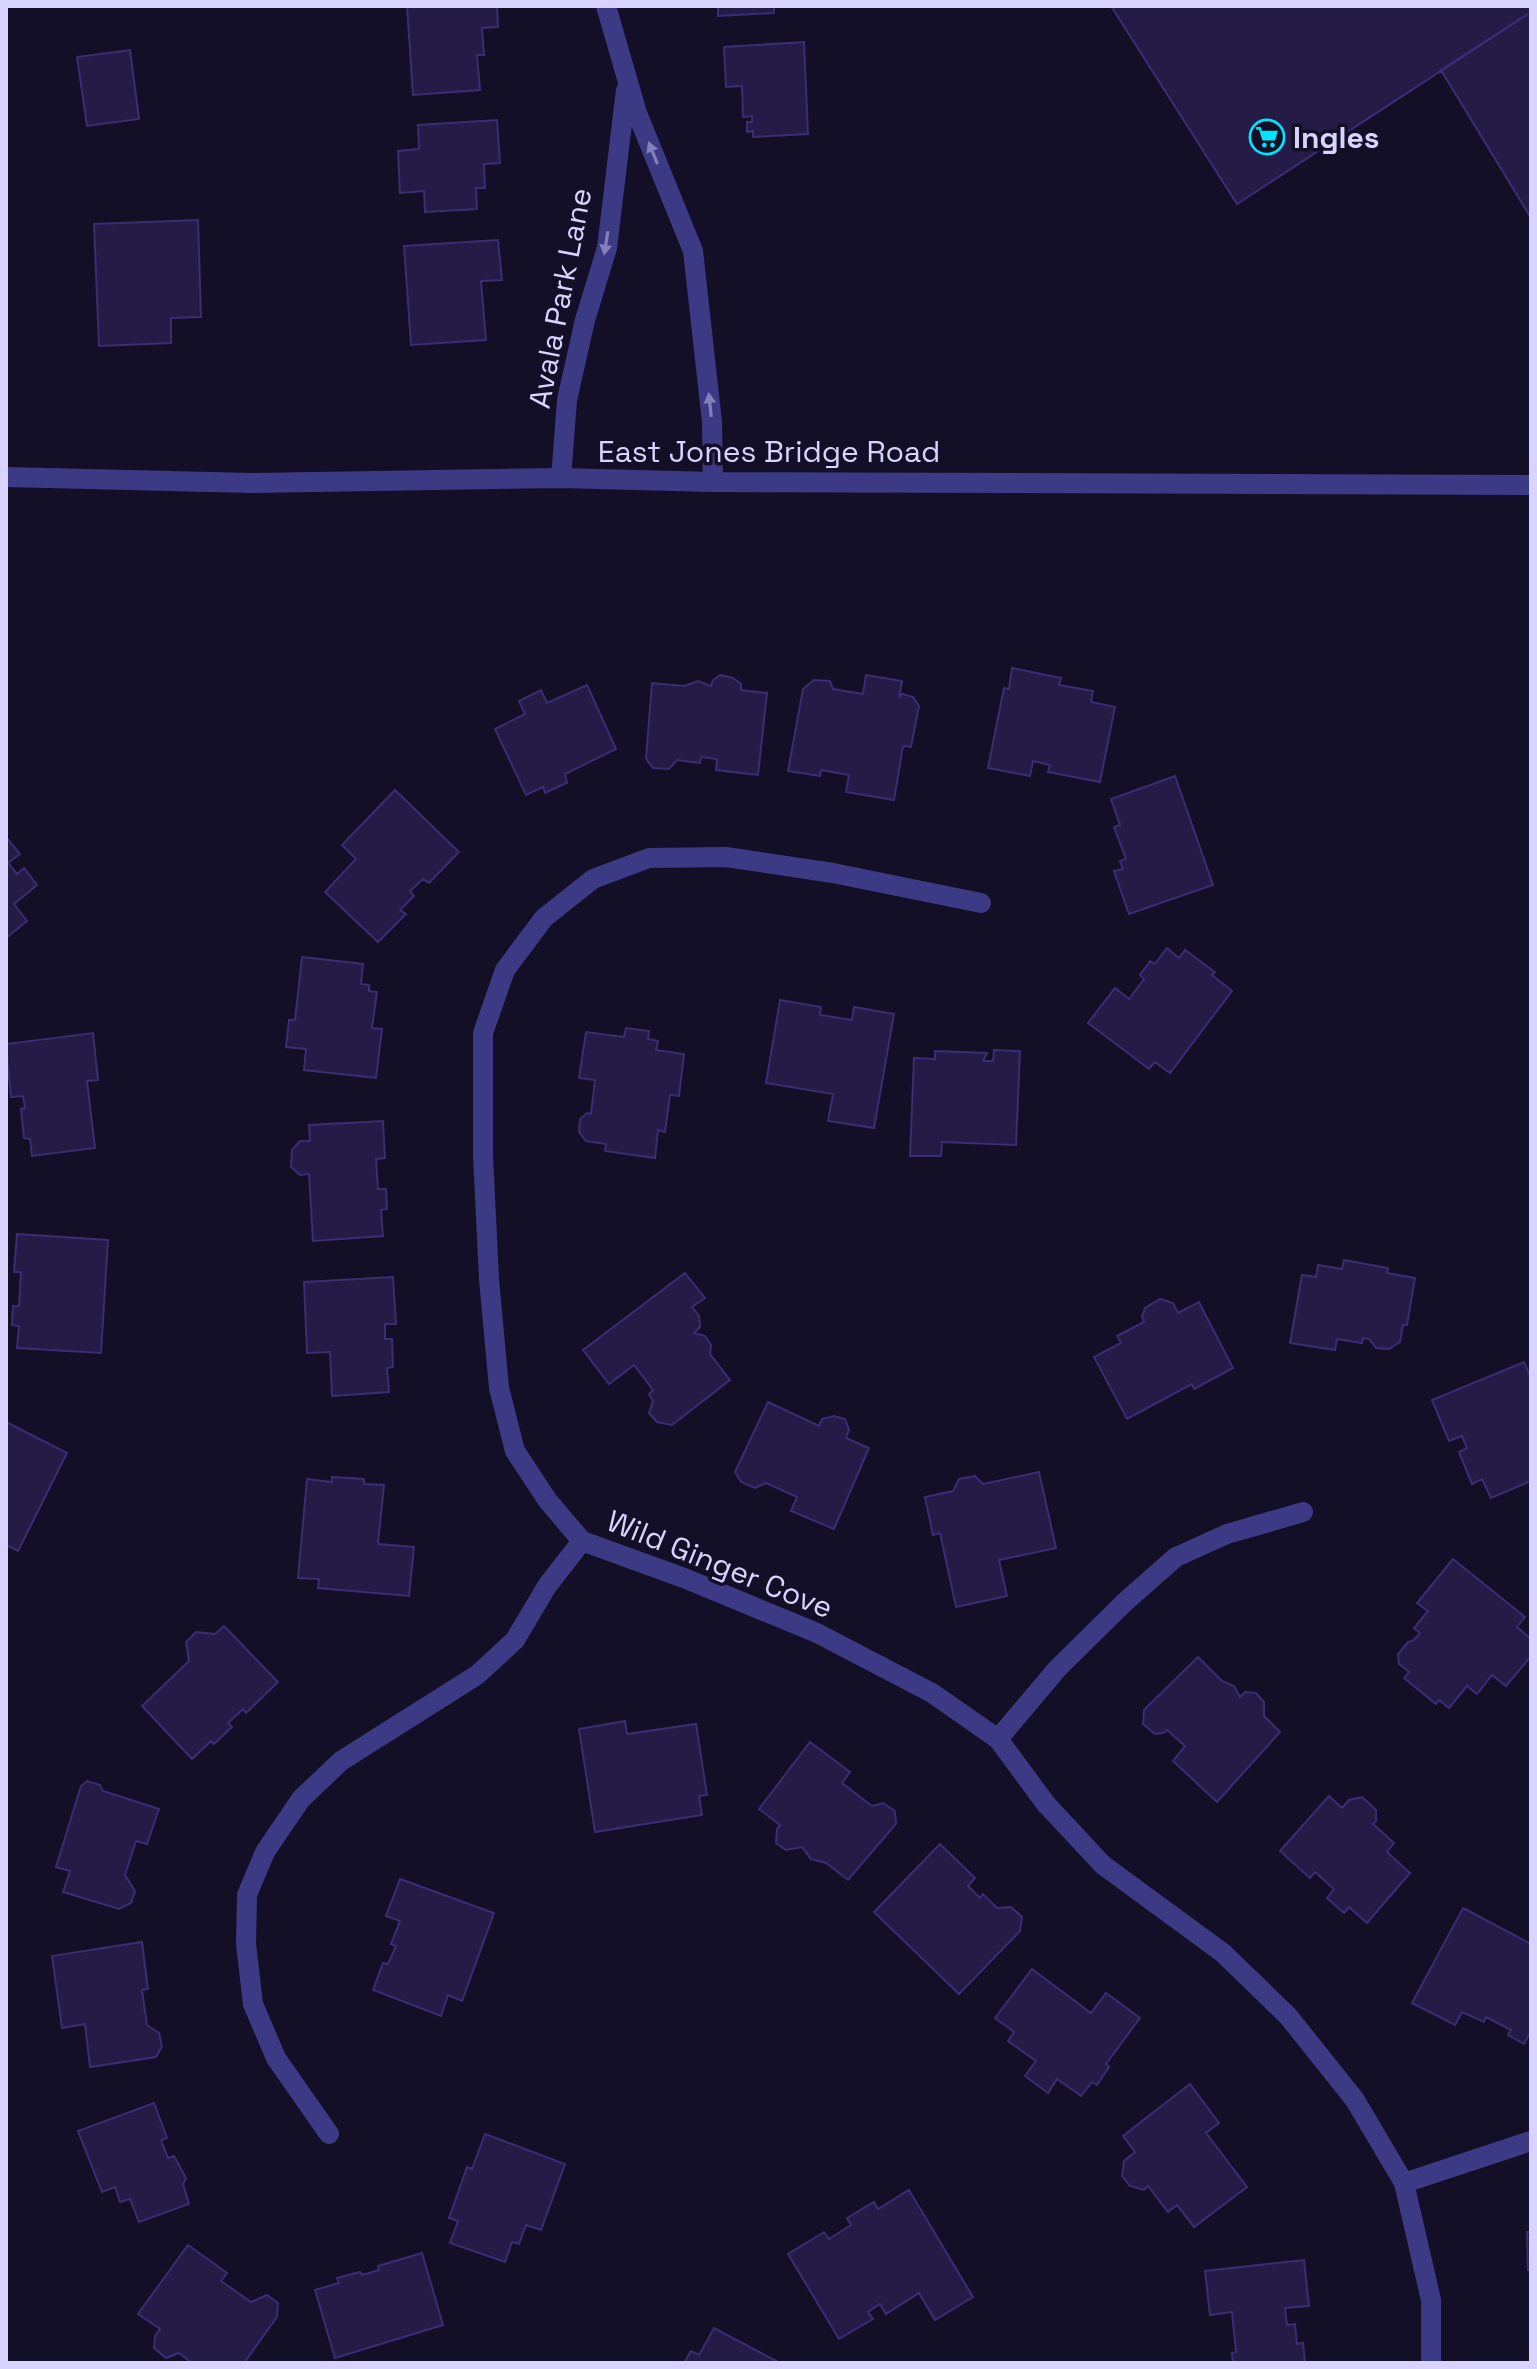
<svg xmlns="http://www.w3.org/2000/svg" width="1537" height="2369" font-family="'Space Grotesk',sans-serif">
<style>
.building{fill:#241b47;stroke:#3b2d73;stroke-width:2}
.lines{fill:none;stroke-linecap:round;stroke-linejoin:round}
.minor{stroke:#3d3a85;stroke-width:20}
.tertiary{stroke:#3d3a85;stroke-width:20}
.oneway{fill:#837fbc}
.labels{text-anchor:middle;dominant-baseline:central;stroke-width:7;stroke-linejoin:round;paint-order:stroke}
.poi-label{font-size:30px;font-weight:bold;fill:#d9d4ff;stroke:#130f26;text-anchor:start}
.street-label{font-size:30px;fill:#d9d4ff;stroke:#130f26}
</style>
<rect width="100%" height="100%" fill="#130f26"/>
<path class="building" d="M407,6H497L498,27L482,28L484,55H477L480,90L413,95Z
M718,6H774V13L718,16Z
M1111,6H1531V12L1237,204Z
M1531,12V218L1441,70Z
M804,42L808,134L753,137V131L747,132V122H752V116L743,117L742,86L726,87L724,47Z
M130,50L139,119L87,126L77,57Z
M497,120L500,163L484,164L485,188H476L477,209L425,212L424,191L400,193L398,151L419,149L418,125Z
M198,220L201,317L171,318V343L99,346L94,224Z
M498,240L502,280L481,281L486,340L411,345L404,246Z
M1012,668L1061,678L1059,685L1093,691L1091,702L1115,707L1100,782L1048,772L1050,765L1033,761L1030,776L988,768L1004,688L1009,689Z
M720,675L733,678L741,684V690L767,693L758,775L716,770L717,759L701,757L700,763L677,760L669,769L653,768L646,759L652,683L684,686L698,681L711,686L713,680Z
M866,675L902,681L899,698L902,694L913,697L919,706L911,747L903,746L894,800L846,792L849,775L821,770L820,776L788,771L803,689L814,680L830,681L833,689L863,694Z
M587,685L616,749L565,774L567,783L545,793L543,787L526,795L495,729L525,714L519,701L541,690L547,703Z
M1175,776L1213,885L1129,914L1114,871L1123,869L1120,861L1126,859L1114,827L1120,825L1111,799Z
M395,790L459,852L429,883L423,879L410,891L414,896L400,910L406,914L378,942L325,892L356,859L342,845Z
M6,837L20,854L8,863L17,874L24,868L37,885L14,904L27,921L6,938Z
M1167,948L1179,958L1185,950L1215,972L1212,975L1232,991L1170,1073L1155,1062L1149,1069L1088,1023L1115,988L1129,999L1144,979L1140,975L1150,961L1155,964Z
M302,957L363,964L361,984L369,985V991L377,992L372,1028L382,1029L376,1078L304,1070L306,1049L286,1047L289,1020H295Z
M780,1000L821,1007L820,1015L852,1020L854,1007L894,1014L874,1128L828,1121L833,1094L766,1083Z
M626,1028L649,1031L648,1039L658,1041L656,1050L684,1054L679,1096L670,1095L665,1132L658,1130L655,1158L605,1151L606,1144L586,1141L579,1132L580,1119L587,1113L591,1114L595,1080L579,1078L586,1032L624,1037Z
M93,1033L98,1080L87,1081L95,1148L32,1156L30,1139L24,1138L21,1109L25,1108L23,1096L11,1097L6,1044Z
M994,1050L1020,1051L1016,1145L942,1142L941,1156H910L914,1058L935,1059V1051L987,1053L983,1061H993Z
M383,1121L385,1158L376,1159L378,1189H386L387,1209L381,1210L383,1236L313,1241L309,1174L300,1175L291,1167L292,1150L300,1141H310L309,1125Z
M17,1234L108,1240L101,1353L17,1348L19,1326L12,1325L13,1306H19L21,1272H14Z
M1344,1260L1388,1268L1387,1273L1415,1278L1407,1325H1403L1400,1342L1389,1349L1376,1348L1369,1339L1363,1338L1362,1343L1337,1339L1335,1350L1290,1343L1302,1275L1316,1277L1318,1265L1342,1269Z
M685,1273L705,1298L692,1307L699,1316L700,1327L694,1333L705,1336L711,1345L710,1354L730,1380L672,1425L657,1422L649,1413L653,1401L649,1394L653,1390L634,1365L609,1384L583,1350Z
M393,1277L396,1324H385V1339H392L393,1367L387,1368L389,1392L332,1396L330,1352L307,1353L304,1282Z
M1160,1299L1173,1303L1178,1313L1199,1302L1233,1368L1194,1389L1192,1384L1127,1419L1094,1357L1121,1343L1117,1336L1144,1322L1142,1317L1145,1308Z
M1524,1362L1531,1378V1481L1491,1498L1482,1479L1472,1484L1459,1452L1467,1448L1462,1436L1449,1441L1432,1400Z
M768,1402L819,1426L822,1419L834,1416L845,1419L849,1430L846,1438L869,1448L834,1529L791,1511L797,1497L766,1483L755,1488L741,1482L735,1472Z
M6,1422L67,1453L18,1551L6,1545Z
M1039,1472L1056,1548L999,1560L1007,1596L956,1607L940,1533L933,1535L925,1497L953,1491L959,1479L975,1476L983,1484Z
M332,1477L364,1479V1484L384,1485L378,1544L414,1547L409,1596L318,1588L319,1579L298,1578L307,1479L332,1482Z
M1453,1559L1525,1617L1517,1627L1531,1639V1656L1506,1686L1492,1675L1477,1694L1467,1686L1449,1708L1439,1700L1436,1704L1404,1678L1409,1672L1399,1664L1398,1654L1408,1642L1414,1640L1420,1633L1414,1628L1428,1611L1417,1603Z
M224,1626L278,1682L246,1713L243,1709L228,1723L232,1727L214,1744L211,1741L192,1759L142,1706L189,1661L186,1642L196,1632L215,1634Z
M1198,1657L1222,1681L1234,1686L1240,1697L1245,1692L1256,1693L1264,1702V1716L1280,1732L1217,1802L1173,1761L1185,1746L1167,1730L1163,1733L1155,1734L1143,1724L1144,1710Z
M625,1721L627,1734L696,1724L707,1795L699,1796L702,1815L595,1832L579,1729Z
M810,1742L850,1772L842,1783L872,1806L883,1803L895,1811L896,1824L848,1880L826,1863L811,1859L802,1847L786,1850L776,1843L777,1829L780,1825L759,1809Z
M87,1781L100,1785L103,1791L159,1809L147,1844L136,1841L125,1875L135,1891L131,1903L119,1909L63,1892L70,1871L56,1867L81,1786Z
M1329,1796L1342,1808L1349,1800L1362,1797L1376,1810V1821L1373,1824L1394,1843L1387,1852L1410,1873L1367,1923L1349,1907L1344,1913L1327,1898L1334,1889L1315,1872L1310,1878L1280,1851Z
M940,1844L975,1878L968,1886L980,1898L983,1894L997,1908L1011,1907L1022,1917L1020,1931L959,1994L874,1912Z
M400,1879L494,1913L462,2001L448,1995L441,2016L373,1990L383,1963L388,1964L396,1946L391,1944L400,1921L386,1916Z
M1463,1908L1531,1944V2031L1524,2044L1508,2035L1511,2030L1486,2017L1484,2022L1462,2012L1455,2025L1412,2003Z
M142,1942L148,1989L142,1990L147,2025L159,2033L162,2046L156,2057L90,2067L85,2024L62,2028L52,1956Z
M1032,1969L1091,2013L1106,1993L1140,2018L1106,2064L1109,2067L1097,2085L1092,2082L1081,2096L1057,2079L1048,2093L1025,2076L1036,2061L1008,2041L1014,2032L995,2018Z
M1190,2084L1219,2123L1206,2133L1247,2187L1194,2227L1177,2205L1168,2212L1148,2186L1144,2190L1130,2186L1122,2176L1124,2161L1135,2152L1123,2136Z
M154,2103L167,2138L161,2140L168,2158L174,2156L186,2178L183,2184L189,2204L139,2222L130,2199L120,2202L115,2187L102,2192L78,2131Z
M485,2134L565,2164L541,2230L526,2225L519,2244L512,2242L505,2262L450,2243L458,2221L449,2218L467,2167L472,2169Z
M909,2190L973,2297L935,2320L919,2293L886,2314L880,2304L868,2312L873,2319L839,2339L788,2254L824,2232L829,2239L851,2225L847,2218L874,2202L878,2209Z
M1527,2232H1531V2270H1528Z
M188,2245L227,2273L221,2281L251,2302L267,2295L278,2303L277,2317L244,2363H192L179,2353L166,2358L154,2348L155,2336L160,2329L138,2314Z
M422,2253L443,2325L335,2358L315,2290L339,2283L337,2278L360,2272L362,2275L379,2270L378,2266Z
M1304,2260L1309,2306L1285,2308L1287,2325L1295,2324L1297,2344L1303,2343L1305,2363H1233L1232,2353L1236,2352L1232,2312L1210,2315L1205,2271Z
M714,2328L780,2363H684L691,2351L699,2355Z"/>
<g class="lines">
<path class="minor" d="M606,6L637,113L693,251L712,422L713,482
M561,478L567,400L585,320L607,248L626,90
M981,903L833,873L726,857L649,858L593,879L544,918L505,970L483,1033V1155L489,1279L499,1388L515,1451L548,1501L582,1541L684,1578L817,1633L932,1693L998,1739L1046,1804L1103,1865L1223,1953L1288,2016L1355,2100L1404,2183L1431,2300V2363
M998,1739L1057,1669L1126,1601L1176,1557L1227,1534L1303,1512
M329,2134L276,2058L253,2004L246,1944L247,1895L265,1852L301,1799L341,1761L477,1675L515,1640L547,1586L582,1541
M1404,2183L1531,2141"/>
<path class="tertiary" d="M6,477L251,483L561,478L713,482L1531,485"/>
</g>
<defs><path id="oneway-solid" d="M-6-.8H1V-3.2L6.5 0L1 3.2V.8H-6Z" transform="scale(2)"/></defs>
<g class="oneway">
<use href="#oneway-solid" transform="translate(653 153) rotate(-112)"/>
<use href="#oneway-solid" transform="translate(606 243) rotate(99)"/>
<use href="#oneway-solid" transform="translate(710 405) rotate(-96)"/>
</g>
<defs>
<g id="supermarket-ring" transform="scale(1.8)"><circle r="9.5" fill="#130f26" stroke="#00e5ff" stroke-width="1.5"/><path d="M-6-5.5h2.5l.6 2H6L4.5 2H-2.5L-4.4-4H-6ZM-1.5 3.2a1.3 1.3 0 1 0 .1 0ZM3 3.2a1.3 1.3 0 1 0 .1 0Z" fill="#00e5ff"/></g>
</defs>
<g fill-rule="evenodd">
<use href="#supermarket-ring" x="1267" y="137"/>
</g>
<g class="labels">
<g class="poi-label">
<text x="1293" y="137">Ingles</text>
</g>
<g class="street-label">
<text transform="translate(560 298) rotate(-79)">Avala Park Lane</text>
<text x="769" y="451">East Jones Bridge Road</text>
<text transform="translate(720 1564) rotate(22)">Wild Ginger Cove</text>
</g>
</g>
<rect width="1537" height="2369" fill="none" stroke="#d9d4ff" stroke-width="16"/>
</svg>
